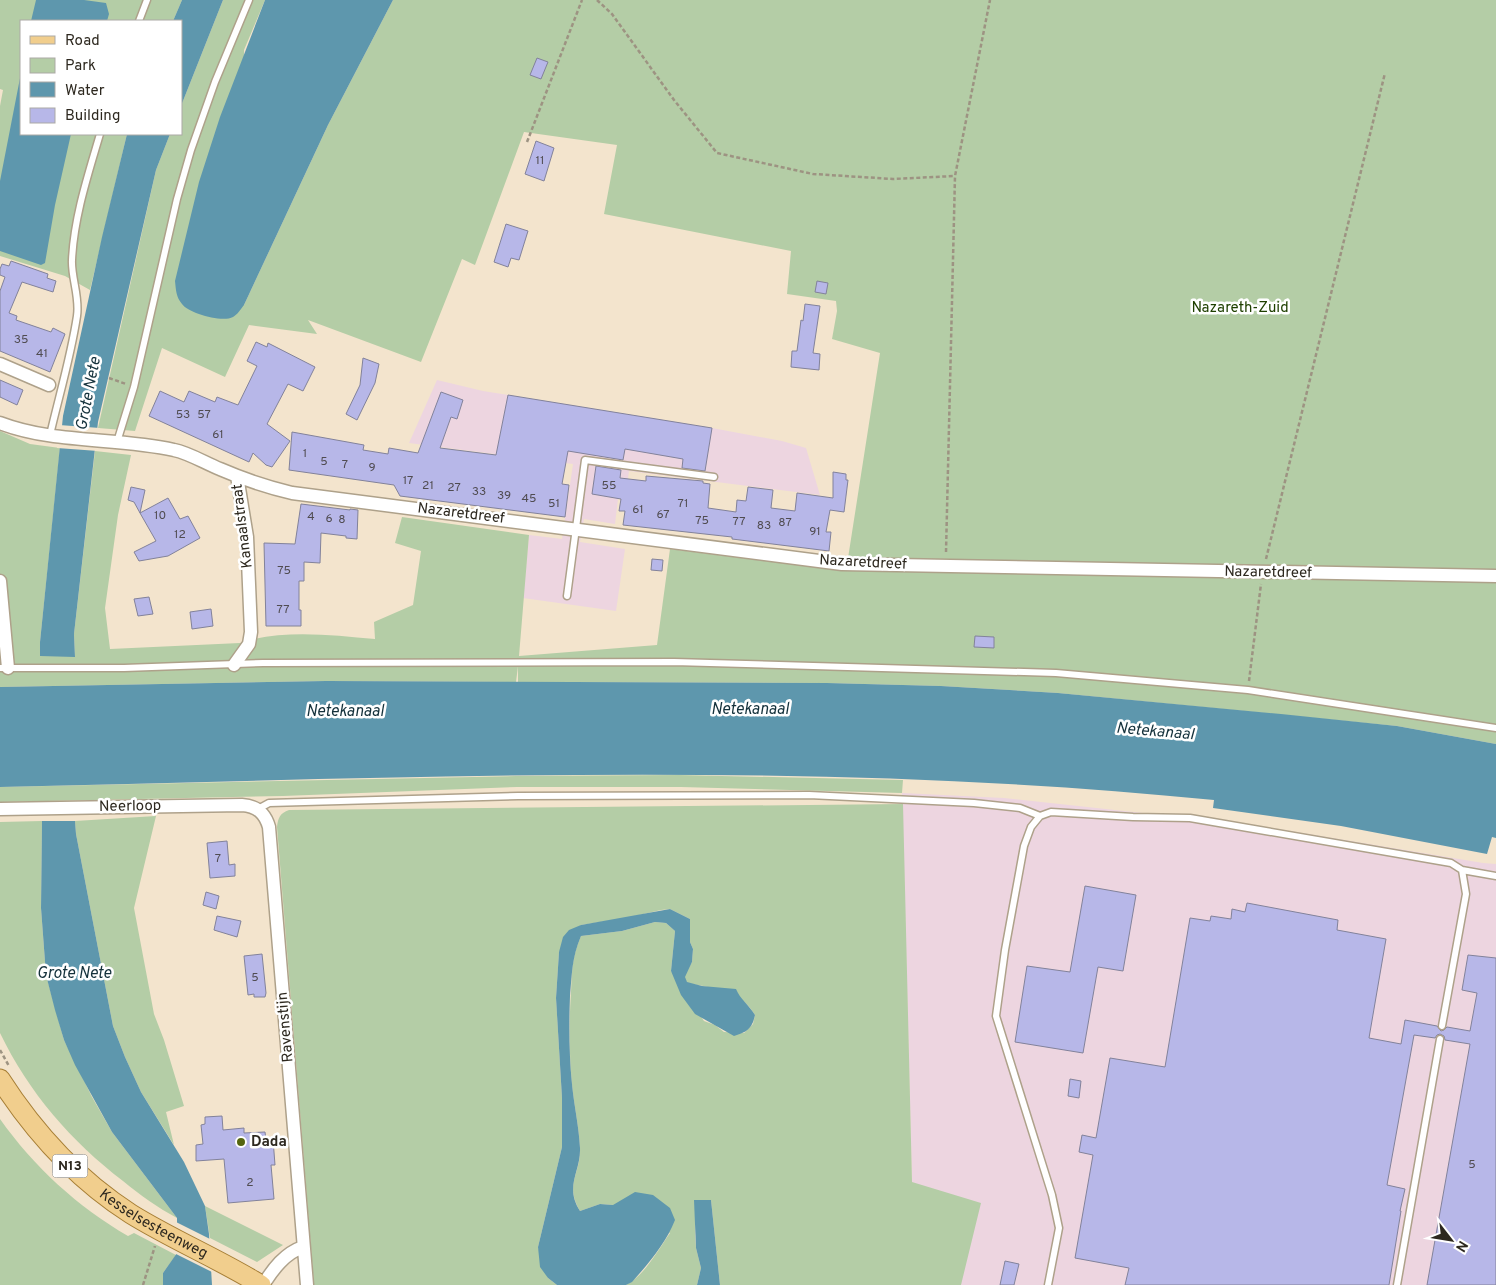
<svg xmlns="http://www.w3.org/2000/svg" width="1496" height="1285" font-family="Overpass,sans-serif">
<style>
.industrial{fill:#edd5e0}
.green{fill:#b4cda6}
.water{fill:#5e97ad}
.pier{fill:#f3e4cd}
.building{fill:#b7b7e8;stroke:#82829a}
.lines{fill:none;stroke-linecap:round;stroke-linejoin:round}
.lane-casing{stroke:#aea18a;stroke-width:9}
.street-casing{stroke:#aea18a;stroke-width:15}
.primary-casing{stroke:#a67e35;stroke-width:21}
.path{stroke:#9d9382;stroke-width:2.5;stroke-dasharray:4 2.5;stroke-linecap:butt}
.lane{stroke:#fff;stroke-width:6}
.street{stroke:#fff;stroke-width:12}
.primary{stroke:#f1ce8d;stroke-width:19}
.poi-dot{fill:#54650f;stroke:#fff;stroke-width:2}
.labels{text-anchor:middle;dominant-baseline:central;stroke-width:5;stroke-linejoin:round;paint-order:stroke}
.number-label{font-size:12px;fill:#504c51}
.shield{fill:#fff;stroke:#6c6862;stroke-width:1}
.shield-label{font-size:14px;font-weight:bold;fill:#2d281f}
.park-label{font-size:15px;fill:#1f4000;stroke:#fff}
.street-label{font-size:15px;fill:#2d281f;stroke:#fff}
.poi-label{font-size:15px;font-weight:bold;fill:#2d281f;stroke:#fff;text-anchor:start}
.water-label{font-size:16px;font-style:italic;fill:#14313b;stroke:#fff}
</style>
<rect width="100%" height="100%" fill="#f3e4cd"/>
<path class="industrial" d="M437,380L483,391L712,428L782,441L806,448L820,495L629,471L625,500L618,499L615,524L584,519L580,542L625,549L616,611L523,598L529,535L562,539L573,464L409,443Z
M902,793L1004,798L1253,825L1483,863L1496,864V1285H961L912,1182Z"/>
<path class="green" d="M0,0H182L173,21H21V134H127L90,290L65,276L0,256V106L3,90L0,89Z
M223,0H265L244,50V305L328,125L393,0H1496V744L1397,726L1058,693L941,686L827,683L518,682V666L516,682L326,681L0,687V431L30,444L60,448L40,642V656H75L74,634L95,451L131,455L118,515L105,608L110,649L240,643C282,629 330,635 375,639L374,622L413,605L421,551L395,543L402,517L529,535L519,656L657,645L670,549L846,571L880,353L832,339L837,311L836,301L787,294L791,251L604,214L617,145L524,132L475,265L462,259L421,362L308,320L317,334L249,325L225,377L162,348L135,431L98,428L156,170L170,134H181V106Z
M679,775L903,780L902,793L681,787H517L283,796L0,802V787L516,776Z
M903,804L912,1182L981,1203L961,1285H720L711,1200H695V1235L696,1248L701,1268L697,1285H626C645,1275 658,1250 670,1233L613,1205L600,1204L580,1211C564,1184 581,1174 580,1148C579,1127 574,1105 572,1084C569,1053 569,1022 571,992C572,970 572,957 581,936L622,931L655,922L666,923L675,931L671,971L704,1021L715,1025L724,1032L744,1033L753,1024L755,1015C739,988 714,989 687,983L684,977L692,962L693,949L690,942V919L670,909L661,910L626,918L581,925L559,952L556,998L562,1098V1147L538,1247L548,1278L557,1285H314L277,827C278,818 280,813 289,810Z
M156,816L134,908L154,1014L164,1040L184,1106L166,1112L174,1145L141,1092L125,1057L113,1026L76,834L75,821Z
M42,821L41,908L46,975L64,1040L92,1097L112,1132L177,1218C158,1208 140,1195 123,1181C71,1141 29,1093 0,1033V822Z
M0,1119C34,1167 78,1207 128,1236L134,1233L176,1255L163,1273V1285H0Z
M205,1206L283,1245L257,1262L210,1238Z"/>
<path class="water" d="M36,0H84L106,3L109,14L107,21H31Z
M182,0H223L181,106V21H173Z
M265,0H393L328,125L244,305C241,309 237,315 233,317C222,323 188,313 182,304C176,297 176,290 175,281L199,182L220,117Z
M21,73V134H71L55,205L45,263L41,265L0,251V181Z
M127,134H170L156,170L98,422L74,634L75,657L40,656V642L63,416L102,237Z
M326,681L827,683L941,686L1058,693L1281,714L1397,726L1496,744V838L1492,837L1487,854L1341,826L1213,808L1214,800C811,759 404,778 0,787V687Z
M42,821H75L76,834L113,1026L125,1057L141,1092L184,1162L205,1206L209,1234L212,1285H163V1273L177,1253V1218L112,1132L75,1065L64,1040L55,1010L46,975L41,908Z
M670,909L690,919V942L693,949L692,962L685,977L687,982L702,986L736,989C740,999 749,1005 755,1015C752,1029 747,1032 734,1036L695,1014L681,995L671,971L675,931L666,923L655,922L622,931L581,936C572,957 572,973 570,996C569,1025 569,1054 572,1084C574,1105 579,1127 580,1148C581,1172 564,1186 580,1211L600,1204L613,1205L635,1192L653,1195L670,1208L675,1220C666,1243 649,1263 632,1282L626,1285H557L548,1278L540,1267L538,1247L562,1147V1098L556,998L559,952L563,937L569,930L581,925Z
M694,1200H711L720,1285H697L701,1268L696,1248Z"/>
<path class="pier" d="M59,425L100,428L98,451L57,448Z
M174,1221L212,1240L214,1273L174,1253Z"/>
<path class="building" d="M537,58L548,62L541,79L530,75Z
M536,141L554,148L544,181L525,174Z
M506,224L528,231L519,260L511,258L508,267L494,262Z
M11,261L48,274L47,278L56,281L53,292L22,282L9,313L17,316L16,320L51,332L53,328L65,334L50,372L0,351V291L5,277L0,275V269L2,264L9,266Z
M817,281L828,283L826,294L815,292Z
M805,304L820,306L813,353L820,354L819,370L791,367L792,351H797L801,320L803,321Z
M256,342L267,347L268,343L315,367L303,391L288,384L267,424L290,441L272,467L266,465L253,453L249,462L149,416L160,391L184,402L189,391L215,402L217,397L238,405L257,366L247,361Z
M363,358L379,364L375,383L357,420L346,414L360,385Z
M0,380L23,390L17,405L0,397Z
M441,392L463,400L457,419L451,417L440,448L496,455L508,395L712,428L705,471L682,468L683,459L625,449L623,460L568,451L562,484L569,485L565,517L400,496L394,485L289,470L292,432L364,445L363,450L388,454L389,448L418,453Z
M596,466L621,470L620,478L646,481V476L703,481V483L710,484L708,508L736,512L737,500L746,501L748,487L773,490L771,508L795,511L797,493L833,498V472L846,474V480H848L844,512L830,510L826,532H831L829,551L732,539V537L623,525L625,511H619L621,499L592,494Z
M131,487L145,490L140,513L134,502L128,500Z
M168,498L180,519L188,516L200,538L168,556L139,561L134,552L156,541L140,513Z
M301,504L350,510V509L358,510L357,539L346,538V536L321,533L320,563L304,562V581H299V610H301V626H266L264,543L295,544Z
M652,559L663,560L662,571L651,570Z
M149,597L153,614L138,616L134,599Z
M211,609L213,626L192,629L190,612Z
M975,636L994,637V648L974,647Z
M227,841L229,865L235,864V876L210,878L207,843Z
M1085,886L1136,895L1123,971L1098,967L1083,1053L1015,1042L1027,966L1070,972Z
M206,892L219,896L216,909L203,905Z
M1247,903L1338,920L1337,930L1386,939L1369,1038L1401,1044L1405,1020L1437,1026L1441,1031L1444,1030L1447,1027L1470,1031L1477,993L1462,990L1468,955L1496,958V1285H1427L1470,1044L1445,1040L1444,1036L1440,1034L1437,1035L1435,1038L1414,1035L1387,1185L1405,1189L1400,1211H1401L1389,1285H1125L1129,1268L1075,1258L1093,1155L1079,1152L1082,1135L1096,1138L1110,1058L1165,1067L1190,918L1210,921L1211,916L1231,919L1232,909L1245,912Z
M217,916L241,921L237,937L214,930Z
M262,954L266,993L265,997H254V994L248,995L244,956Z
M1070,1079L1081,1081L1079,1098L1068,1096Z
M222,1116L223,1130L244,1128V1133L265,1132L266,1140L273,1139L275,1165H271L274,1199L228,1203L224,1159L196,1161V1145L203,1144L201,1125L205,1124V1117Z
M1005,1261L1019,1264L1014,1285H1000Z"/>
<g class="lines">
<g class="lane-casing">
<path id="lane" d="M139,21L147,0
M50,435C59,396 71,356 77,316C80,297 71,277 72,260C74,217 88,175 100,134
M117,442L134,387L177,199L191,150L215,82L249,0
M567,596L585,460L714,477
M0,668H124L263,663L674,662L1056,673L1248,690L1496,728
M258,809L269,803L518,796L809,795L974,803L1020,808L1040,816
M1462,870L1496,876
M1048,1285L1059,1228L1052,1195L996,1016L1005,950L1024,846L1031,827L1040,816L1051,812L1133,817L1190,818L1451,863L1462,870L1466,894L1442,1026
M1397,1285L1440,1039"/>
</g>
<g class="street-casing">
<path id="street" d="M0,364L49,385
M0,423C55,444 117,437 174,450C189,453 205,463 220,469C243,479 267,487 292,493L842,564L1496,576
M0,581L8,668
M234,665L249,644L251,632L247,537L237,476
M0,809L242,805C257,806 265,813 269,827L307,1285
M263,1285C273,1269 285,1253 303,1247"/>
</g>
<g class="primary-casing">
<g id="primary">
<path id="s1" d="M0,1079C34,1132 78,1180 131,1214C173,1240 219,1259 261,1285"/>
</g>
</g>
<path class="path" d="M597,0L612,14L674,100L717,153L813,174L893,179L955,176
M527,142L582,0
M109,378L126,384
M946,552L955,176L990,0
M1266,559L1385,73
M1249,681L1261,584
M0,1050L9,1066
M143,1285L155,1246"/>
<use href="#lane" class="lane"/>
<use href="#street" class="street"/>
<use href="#primary" class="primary"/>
</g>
<circle class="poi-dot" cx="241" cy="1142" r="5"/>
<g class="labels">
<g class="number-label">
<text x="540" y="161">11</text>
<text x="21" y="340">35</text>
<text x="42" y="354">41</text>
<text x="183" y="415">53</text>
<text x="204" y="415">57</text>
<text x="218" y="435">61</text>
<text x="305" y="454">1</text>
<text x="324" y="462">5</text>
<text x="345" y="465">7</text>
<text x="372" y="468">9</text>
<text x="408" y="481">17</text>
<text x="428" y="486">21</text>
<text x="609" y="486">55</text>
<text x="454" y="488">27</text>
<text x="479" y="492">33</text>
<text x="504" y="496">39</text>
<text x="529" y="499">45</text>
<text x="554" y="504">51</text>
<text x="683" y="504">71</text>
<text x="638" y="510">61</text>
<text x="663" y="515">67</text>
<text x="160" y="516">10</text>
<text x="311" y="517">4</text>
<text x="329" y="519">6</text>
<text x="342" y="520">8</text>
<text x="702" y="521">75</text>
<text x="739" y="522">77</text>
<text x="785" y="523">87</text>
<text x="764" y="526">83</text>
<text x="815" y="532">91</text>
<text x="180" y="535">12</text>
<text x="284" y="571">75</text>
<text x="283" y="610">77</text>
<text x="218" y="859">7</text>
<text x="255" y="978">5</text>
<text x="1472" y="1165">5</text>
<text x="250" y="1183">2</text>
</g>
<rect class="shield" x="52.5" y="1154.5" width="35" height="23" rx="4"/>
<g class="shield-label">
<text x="70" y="1166">N13</text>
</g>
<g class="park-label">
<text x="1240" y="308">Nazareth-Zuid</text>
</g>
<g class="street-label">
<text transform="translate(461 514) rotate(7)">Nazaretdreef</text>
<text transform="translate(243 526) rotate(-97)">Kanaalstraat</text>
<text transform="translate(863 563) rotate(3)">Nazaretdreef</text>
<text transform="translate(1268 573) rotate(1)">Nazaretdreef</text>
<text transform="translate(130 807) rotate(-1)">Neerloop</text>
<text transform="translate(286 1027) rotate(-95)">Ravenstijn</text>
<text stroke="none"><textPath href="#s1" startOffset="214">Kesselsesteenweg</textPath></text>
</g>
<g class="poi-label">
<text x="251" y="1142">Dada</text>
</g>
<g class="water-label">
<text transform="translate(89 394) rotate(-79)">Grote Nete</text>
<text x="750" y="710">Netekanaal</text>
<text x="345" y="712">Netekanaal</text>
<text transform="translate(1155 732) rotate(5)">Netekanaal</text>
<text x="74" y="974">Grote Nete</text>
</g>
</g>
<rect x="20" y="20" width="162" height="115" fill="#ffffff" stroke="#aba9a5"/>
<rect x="30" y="36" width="25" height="8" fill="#f1ce8d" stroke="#aba9a5"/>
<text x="65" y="45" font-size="15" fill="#2d281f">Road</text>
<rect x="30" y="58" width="25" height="15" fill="#b4cda6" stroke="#aba9a5"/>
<text x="65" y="70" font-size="15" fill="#2d281f">Park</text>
<rect x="30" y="82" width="25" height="15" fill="#5e97ad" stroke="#aba9a5"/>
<text x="65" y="95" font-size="15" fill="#2d281f">Water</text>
<rect x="30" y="108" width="25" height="15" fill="#b7b7e8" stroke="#aba9a5"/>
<text x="65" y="120" font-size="15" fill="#2d281f">Building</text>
<g transform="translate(1451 1240) rotate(121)" stroke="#ffffff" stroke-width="4" paint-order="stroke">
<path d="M0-4L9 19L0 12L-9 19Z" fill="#2d281f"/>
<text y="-8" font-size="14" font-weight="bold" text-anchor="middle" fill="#2d281f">N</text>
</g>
</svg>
